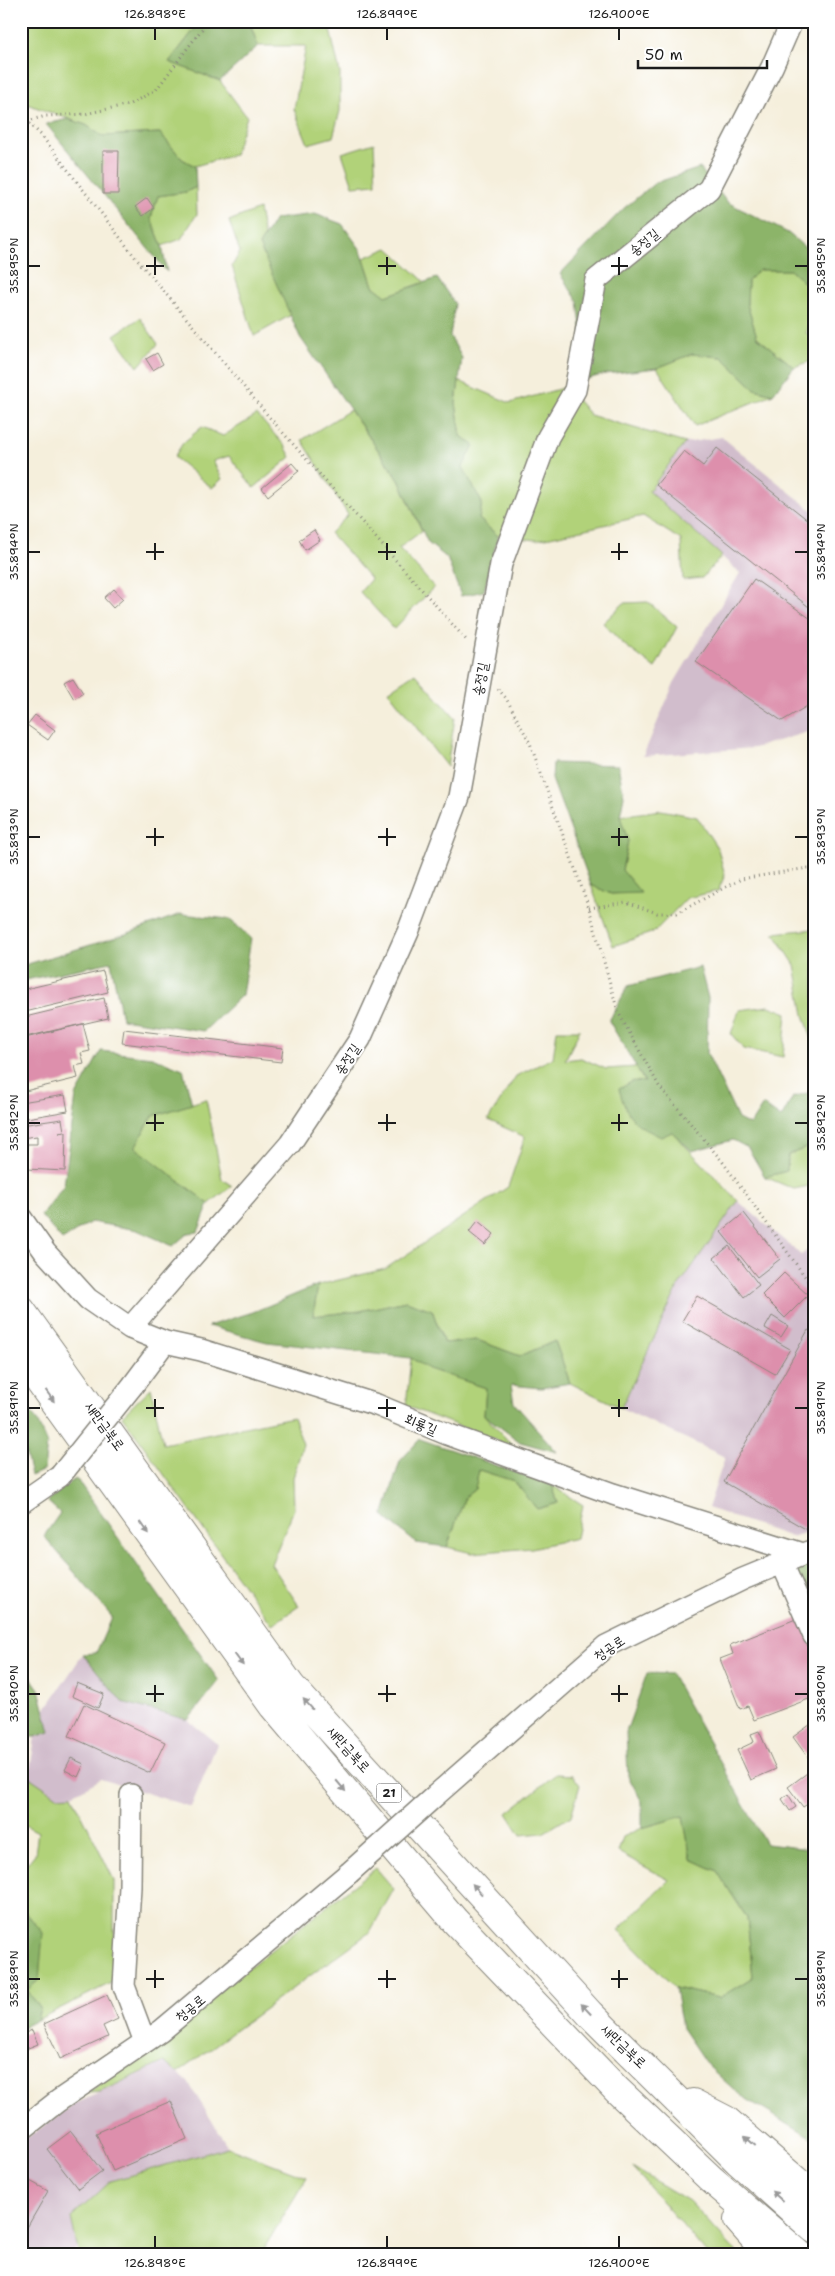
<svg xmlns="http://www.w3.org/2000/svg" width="835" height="2276" font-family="'Shantell Sans','Poor Story',sans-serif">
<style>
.industrial{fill:#d1bdcc}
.green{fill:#b1d279;stroke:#66774a}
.forest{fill:#8cb469;stroke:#546842}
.building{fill:#dd8fac}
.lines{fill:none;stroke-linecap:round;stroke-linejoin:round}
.minor-casing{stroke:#88867c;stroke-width:24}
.highway-casing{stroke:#88867c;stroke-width:30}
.path{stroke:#88867c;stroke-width:3;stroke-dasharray:1 4;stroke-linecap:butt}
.minor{stroke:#fff;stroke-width:21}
.highway{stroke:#fff;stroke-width:28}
.minor-bridge-casing{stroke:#88867c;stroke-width:24;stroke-linecap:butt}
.minor-bridge{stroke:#fff;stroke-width:21}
.oneway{fill:#999}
.ticks{fill:none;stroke:#1c1c1c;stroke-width:2}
.labels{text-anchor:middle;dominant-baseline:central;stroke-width:4;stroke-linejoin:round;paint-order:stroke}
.shield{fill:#fff;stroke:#606060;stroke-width:1}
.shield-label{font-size:12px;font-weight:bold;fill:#1c1c1c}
.street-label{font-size:14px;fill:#1c1c1c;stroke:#fff}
.neatline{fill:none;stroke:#1c1c1c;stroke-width:2}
.ticks-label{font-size:12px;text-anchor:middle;fill:#1c1c1c}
</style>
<rect width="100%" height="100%" fill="#fff"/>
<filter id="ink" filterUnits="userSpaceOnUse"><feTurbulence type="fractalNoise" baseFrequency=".02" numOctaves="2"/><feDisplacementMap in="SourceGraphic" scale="10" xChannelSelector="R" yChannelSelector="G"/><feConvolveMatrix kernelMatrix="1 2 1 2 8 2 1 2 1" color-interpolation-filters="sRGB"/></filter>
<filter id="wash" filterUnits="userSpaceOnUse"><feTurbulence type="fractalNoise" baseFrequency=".0096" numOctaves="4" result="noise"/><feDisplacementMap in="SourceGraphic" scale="20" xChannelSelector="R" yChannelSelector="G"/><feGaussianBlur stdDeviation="1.12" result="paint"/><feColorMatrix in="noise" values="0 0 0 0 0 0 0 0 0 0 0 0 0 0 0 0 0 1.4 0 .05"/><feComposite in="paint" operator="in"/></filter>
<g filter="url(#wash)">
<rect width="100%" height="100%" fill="#f5efdc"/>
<path class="industrial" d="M722,437L814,512V730L754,748L643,756L674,683L740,573L649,491L685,443Z
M738,1201L801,1255L814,1245V1530L791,1537L708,1508L725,1457L621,1408L678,1287Z
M83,1654L122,1702L188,1720L217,1744L191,1807L101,1779L72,1795L57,1796L29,1777L35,1737L50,1732L45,1710Z
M165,2062L188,2082L228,2147L111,2181L71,2218L77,2248L70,2255H21V2142L75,2104Z"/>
<path class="green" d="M21,21H201L169,62L220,81L247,117L234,155L195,166L182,159L160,133L102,136L86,125L21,102Z
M249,21H328L340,73V111L333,137L308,144L294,109L306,46H258Z
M374,143L376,184L353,186L342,153Z
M196,187L197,214L181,239L162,246L151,218L158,196L186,192Z
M259,209L264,237L259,245L291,315L254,336L232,266L240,252L229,221Z
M388,248L425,282L386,296L373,286L364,258Z
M759,270H790L814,291V317L806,333L814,337V360L794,367L757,337L747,304L748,281Z
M140,318L158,344L138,367L114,335Z
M692,354L722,357L755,389L773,394L695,426L657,368Z
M459,381L510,403L566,387L590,415L685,443L649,491L722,556L702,578L683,580L681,540L643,516L537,540L498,536L479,519L482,503L462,467L461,436L456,403Z
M350,410L399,480L422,531L399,548L434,587L394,629L360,592L371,579L330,533L348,515L302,440Z
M257,415L285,446L291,457L254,488L229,456L213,461L222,479L212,488L174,457L183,443L202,427L223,436Z
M648,602L677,627L655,668L622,643L603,623L624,603Z
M415,673L455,718L447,767L388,691Z
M661,810L697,817L718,849L725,875L718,891L687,898L654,932L613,946L591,885L611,894L640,892L622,871L628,841L619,816Z
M814,929V1045L804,1015L795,965L774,933Z
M769,1006L787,1013L783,1057L744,1049L731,1034L739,1010Z
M557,1030H580L565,1060L581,1058L606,1069L636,1067L672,1132L738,1201L678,1287L621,1408L570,1383L555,1341L520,1356L477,1340L444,1343L432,1310L406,1301L360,1311L313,1316L318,1285L385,1269L508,1187L525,1137L488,1120L516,1076L553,1058Z
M206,1099L222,1179L232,1186L209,1204L135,1147L153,1116Z
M814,1145V1185L794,1189L765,1177L786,1171L788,1155Z
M411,1358L429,1369L486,1388L484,1415L514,1447L406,1406Z
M151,1388L163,1444L293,1417L303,1444L293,1478L294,1509L271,1564L299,1606L272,1625L122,1416Z
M479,1470L514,1481L537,1509L558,1503L552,1485L583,1505L576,1538L532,1548L472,1553L447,1547L465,1497L475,1489Z
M556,1774L572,1775L580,1785L571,1816L543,1833L521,1835L507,1813Z
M29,1777L57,1796L72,1795L114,1880V1930L119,1979L37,2020L40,2008L27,1990L43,1933L21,1907L26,1865L35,1854L38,1832L21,1823V1788Z
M683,1816L691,1859L717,1871L747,1918L753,1977L719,1998L675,1988L618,1930L669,1880L618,1852L623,1837L642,1828Z
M376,1868L394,1889L370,1932L177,2073L164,2062L100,2092L88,2093Z
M228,2147L307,2177L260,2255H79L71,2218L111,2181Z
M632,2167L689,2201L739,2255H708Z"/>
<path class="forest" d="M201,21H249L258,46L220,81L169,62Z
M68,119L86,125L102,136L160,133L182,159L195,166L196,187L186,192L158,196L151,218L162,246L167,272L46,124Z
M700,168L727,202L788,233L814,255V291L790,270H759L748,281L747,304L757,337L794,367L773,394L755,389L722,357L692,354L657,368L606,374L587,379L578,301L560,274L623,209L655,183Z
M315,214L342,224L361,250L373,286L386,296L437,278L455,304L450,336L462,358L456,403L461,436L474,445L463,467L482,503L479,519L498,536L484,591L461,596L447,558L428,543L399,480L300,337L259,245L275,219Z
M553,763L618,765L624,796L620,816L628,841L622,870L641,893L611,894L591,885L552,779Z
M181,914L229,919L251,938L242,995L204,1031L122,1019L111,962L21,981V966L120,936Z
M700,967L708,998L707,1053L738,1119L750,1125L763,1105L781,1118L793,1097L814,1091V1145L788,1155L787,1171L765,1177L748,1148L733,1140L692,1151L672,1132L661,1137C634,1124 627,1118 619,1089L633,1081L645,1082L609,1021L628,986Z
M101,1051L152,1057L183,1069L192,1104L153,1116L135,1147L209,1204L198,1232L188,1233L173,1246L137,1230L91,1222L62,1240L41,1216L64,1185L76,1096Z
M318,1285L313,1316L360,1311L406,1301L432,1310L444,1343L477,1340L520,1356L555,1341L570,1383L541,1388L511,1385L514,1403L557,1452L520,1442L484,1415L486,1388L429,1369L411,1358L267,1342L208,1326L253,1312Z
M21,1397L37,1421L47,1444L44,1470L31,1476L21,1433Z
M420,1439L552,1485L558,1503L537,1509L514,1481L479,1470L475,1489L465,1497L447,1547L416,1543L383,1516L400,1461Z
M76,1478L219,1681L188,1720L122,1702L83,1654L96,1653L112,1617L44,1536L60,1513L47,1501Z
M814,1562V1610L793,1568Z
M21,1664L39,1689L50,1732L35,1737H21Z
M647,1673L671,1674L766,1844L809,1849L814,1860V2140L740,2095L707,2065L682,2028L675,1988L719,1998L753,1977L747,1918L717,1871L691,1859L683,1816L642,1828V1802L628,1776L626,1732Z
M21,1907L43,1933L39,1980L27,1990L40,2008L37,2020L21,2028V1995L23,1994L21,1992Z"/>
<g id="blocks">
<path class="building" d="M103,151H119L118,194H103Z
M147,198L154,208L143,216L135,207Z
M157,353L163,364L153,370L146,359Z
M717,448L814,525V611L656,485L684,451L703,466Z
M292,463L299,471L268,496L262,488Z
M314,530L320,540L305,550L299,540Z
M754,579L814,621V702L782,721L696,662Z
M114,589L123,599L113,608L104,598Z
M73,677L83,693L74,699L64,682Z
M35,715L55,730L48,740L27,725Z
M103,971L108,992L21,1013V990Z
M104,998L108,1018L21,1038V1018Z
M83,1024L90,1051L81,1053L84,1064L75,1066L78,1078L21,1092V1039Z
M124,1029L283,1048L281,1062L122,1043Z
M65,1095L68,1111L21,1119V1102Z
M62,1119L64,1131L59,1132H66L65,1171L26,1169L27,1144H37V1136L21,1138V1125Z
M744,1213L780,1259L757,1277L721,1232Z
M478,1221L494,1234L485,1245L469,1232Z
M729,1246L759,1285L744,1297L714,1258Z
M784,1273L808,1295L785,1318L762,1295Z
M697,1296L790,1349L775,1374L682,1321Z
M772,1316L788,1326L781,1337L765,1328Z
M808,1330L814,1333V1524L809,1531L724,1482Z
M801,1617L814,1650V1697L754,1720L748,1706L740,1709L720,1659L733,1654L730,1645Z
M77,1683L104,1694L98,1708L72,1696Z
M84,1704L165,1742L150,1773L69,1736Z
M814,1722V1762L812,1763L793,1737Z
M759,1731L776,1769L751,1780L737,1750L754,1742L751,1734Z
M71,1758L84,1764L78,1777L65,1770Z
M814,1768V1800L803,1807L788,1787Z
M788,1794L796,1807L790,1811L782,1799Z
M107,1995L118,2019L103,2026L108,2037L60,2059L44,2024Z
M32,2030L38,2044L21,2051V2035Z
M171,2101L187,2139L113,2171L96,2133Z
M71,2131L102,2171L78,2189L47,2149Z
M21,2176L48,2191L21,2238Z"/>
</g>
</g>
<g filter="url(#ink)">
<use href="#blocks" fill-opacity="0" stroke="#88867c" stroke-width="1"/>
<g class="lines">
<g class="minor-casing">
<path id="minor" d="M21,1218L45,1252L88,1299L130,1328L165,1342L201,1350L377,1405L447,1434L613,1494L803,1554
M130,1328L290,1144L360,1039L408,932L459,797L501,564L548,437L575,390L596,280L709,189L772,67L792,21
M133,1385L165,1342
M21,1503L60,1476
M782,1563L814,1636
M131,1795L130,1887L124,1986L145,2042
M436,1795L606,1646L743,1579L809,1552
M21,2130L58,2101L161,2031L349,1873"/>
</g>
<g class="highway-casing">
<path id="highway" d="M21,1310L291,1686L590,2014L739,2162L814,2229
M21,1356L273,1706L455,1921L617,2090L711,2179L800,2255
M693,2103L726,2120L814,2196
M738,2220L769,2255"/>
</g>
<path class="path" d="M21,118L27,121L41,135L135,257L270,418L468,642
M27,121L46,116L85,114L130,104L156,90L208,21
M498,689L506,698L530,743L589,908L618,1012L659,1086L722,1161L814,1289
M589,908L626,902L657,913H677L741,879L814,867"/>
<use href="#minor" class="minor"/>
<use href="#highway" class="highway"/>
<g class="minor-bridge-casing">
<path id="minor-bridge" d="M60,1476L133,1385
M349,1873L436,1795"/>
</g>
<use href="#minor-bridge" class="minor-bridge"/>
</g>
<defs><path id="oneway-solid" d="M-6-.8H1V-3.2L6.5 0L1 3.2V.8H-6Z" transform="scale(1.25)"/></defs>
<g class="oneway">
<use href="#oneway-solid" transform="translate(50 1396) rotate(54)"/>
<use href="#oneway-solid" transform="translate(144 1528) rotate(54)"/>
<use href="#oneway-solid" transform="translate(239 1660) rotate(54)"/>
<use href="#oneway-solid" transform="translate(308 1704) rotate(-132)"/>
<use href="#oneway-solid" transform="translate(341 1786) rotate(50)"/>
<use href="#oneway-solid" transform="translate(477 1889) rotate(-132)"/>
<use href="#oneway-solid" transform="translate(586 2009) rotate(-133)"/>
<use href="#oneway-solid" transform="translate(750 2141) rotate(-139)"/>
<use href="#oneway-solid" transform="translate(777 2196) rotate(-138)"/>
</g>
</g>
<path class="ticks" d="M155,28V40M387,28V40M619,28V40M155,257V275M387,257V275M619,257V275M28,266H40M146,266H164M378,266H396M611,266H628M795,266H808M155,543V560M387,543V560M619,543V560M28,552H40M146,552H164M378,552H396M611,552H628M795,552H808M155,828V846M387,828V846M619,828V846M28,837H40M146,837H164M378,837H396M611,837H628M795,837H808M155,1114V1131M387,1114V1131M619,1114V1131M28,1123H40M146,1123H164M378,1123H396M611,1123H628M795,1123H808M155,1399V1417M387,1399V1417M619,1399V1417M28,1408H40M146,1408H164M378,1408H396M611,1408H628M795,1408H808M155,1685V1702M387,1685V1702M619,1685V1702M28,1694H40M146,1694H164M378,1694H396M611,1694H628M795,1694H808M155,1970V1988M387,1970V1988M619,1970V1988M28,1979H40M146,1979H164M378,1979H396M611,1979H628M795,1979H808M155,2236V2248M387,2236V2248M619,2236V2248"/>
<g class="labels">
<rect class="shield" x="376.5" y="1783.5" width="25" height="19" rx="4"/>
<g class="shield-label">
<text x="389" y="1793">21</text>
</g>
<g class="street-label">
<text transform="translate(644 242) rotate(-39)">송정길</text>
<text transform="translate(480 679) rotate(-80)">송정길</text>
<text transform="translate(347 1059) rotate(-56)">송정길</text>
<text transform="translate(421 1424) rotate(23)">회룡길</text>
<text transform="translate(105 1426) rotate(54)">새만금북로</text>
<text transform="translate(609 1648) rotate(-34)">청공로</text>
<text transform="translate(349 1749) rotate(48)">새만금북로</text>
<text transform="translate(190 2008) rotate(-39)">청공로</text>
<text transform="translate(624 2046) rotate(44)">새만금북로</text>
</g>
</g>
<rect width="835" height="2276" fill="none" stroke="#fff" stroke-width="55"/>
<path d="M638 60v8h129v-8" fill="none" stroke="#1c1c1c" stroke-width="2.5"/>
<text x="645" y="60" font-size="15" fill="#1c1c1c" stroke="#ffffff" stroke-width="4" paint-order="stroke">50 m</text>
<rect x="28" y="28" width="780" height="2220" class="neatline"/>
<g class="ticks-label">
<text x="155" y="18">126.898°E</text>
<text x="387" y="18">126.899°E</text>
<text x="619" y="18">126.900°E</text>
<text transform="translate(14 266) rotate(-90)" y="4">35.895°N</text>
<text transform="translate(821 266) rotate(-90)" y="4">35.895°N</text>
<text transform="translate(14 552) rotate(-90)" y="4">35.894°N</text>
<text transform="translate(821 552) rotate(-90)" y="4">35.894°N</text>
<text transform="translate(14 837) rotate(-90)" y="4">35.893°N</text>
<text transform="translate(821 837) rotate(-90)" y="4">35.893°N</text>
<text transform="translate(14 1123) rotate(-90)" y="4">35.892°N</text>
<text transform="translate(821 1123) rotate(-90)" y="4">35.892°N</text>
<text transform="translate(14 1408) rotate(-90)" y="4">35.891°N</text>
<text transform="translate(821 1408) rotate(-90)" y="4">35.891°N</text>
<text transform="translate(14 1694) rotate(-90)" y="4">35.890°N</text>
<text transform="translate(821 1694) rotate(-90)" y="4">35.890°N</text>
<text transform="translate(14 1979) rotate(-90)" y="4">35.889°N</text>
<text transform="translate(821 1979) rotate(-90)" y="4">35.889°N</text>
<text x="155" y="2267">126.898°E</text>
<text x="387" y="2267">126.899°E</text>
<text x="619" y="2267">126.900°E</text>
</g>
</svg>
